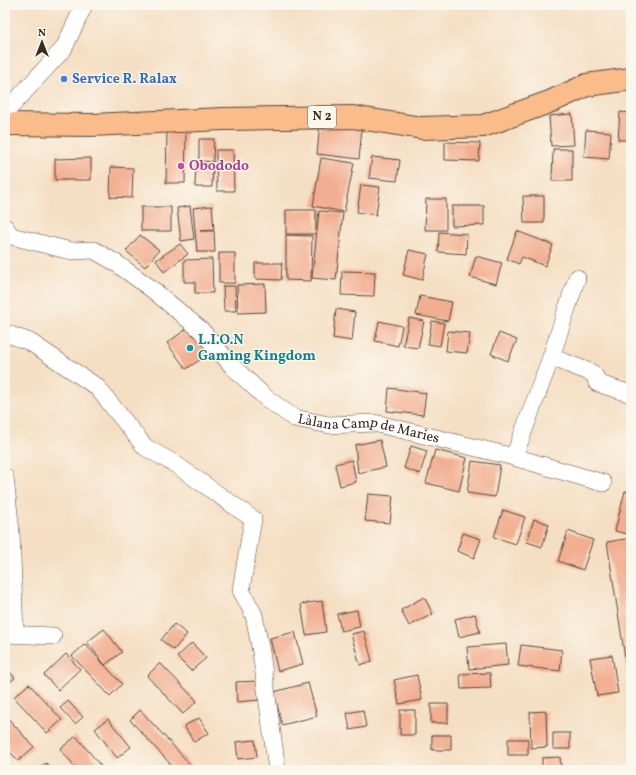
<svg xmlns="http://www.w3.org/2000/svg" width="636" height="775" font-family="Vollkorn,serif">
<style>
.building{fill:#f2ae90}
.lines{fill:none;stroke-linecap:round;stroke-linejoin:round}
.street-casing{stroke:#574537;stroke-width:18}
.primary-casing{stroke:#574537;stroke-width:24}
.street{stroke:#fff;stroke-width:17}
.primary{stroke:#fabc8b;stroke-width:22}
.shop-dot{fill:#3f7fe0;stroke:#fbf7ec;stroke-width:1.5}
.hotel-dot{fill:#d1479c;stroke:#fbf7ec;stroke-width:1.5}
.culture-dot{fill:#0f9aa8;stroke:#fbf7ec;stroke-width:1.5}
.labels{text-anchor:middle;dominant-baseline:central;stroke-width:3;stroke-linejoin:round;paint-order:stroke}
.shield{fill:#fbf7ec;stroke:#75685c;stroke-width:1}
.shield-label{font-size:13px;font-weight:bold;fill:#3b2a1e}
.shop-label{font-size:14px;font-weight:bold;fill:#366cbe;stroke:#fbf7ec;text-anchor:start}
.hotel-label{font-size:14px;font-weight:bold;fill:#b23c85;stroke:#fbf7ec;text-anchor:start}
.culture-label{font-size:14px;font-weight:bold;fill:#0d838f;stroke:#fbf7ec;text-anchor:start}
.street-label{font-size:14px;fill:#3b2a1e;stroke:#fbf7ec}
</style>
<rect width="100%" height="100%" fill="#fbf7ec"/>
<filter id="ink" filterUnits="userSpaceOnUse"><feTurbulence type="fractalNoise" baseFrequency=".025" numOctaves="2"/><feDisplacementMap in="SourceGraphic" scale="8" xChannelSelector="R" yChannelSelector="G"/><feConvolveMatrix kernelMatrix="1 2 1 2 8 2 1 2 1" color-interpolation-filters="sRGB"/></filter>
<filter id="wash" filterUnits="userSpaceOnUse"><feTurbulence type="fractalNoise" baseFrequency=".012" numOctaves="4" result="noise"/><feDisplacementMap in="SourceGraphic" scale="16" xChannelSelector="R" yChannelSelector="G"/><feGaussianBlur stdDeviation="0.9" result="paint"/><feColorMatrix in="noise" values="0 0 0 0 0 0 0 0 0 0 0 0 0 0 0 0 0 1.4 0 .05"/><feComposite in="paint" operator="in"/></filter>
<g filter="url(#wash)">
<rect width="100%" height="100%" fill="#f5dfc4"/>
<g id="blocks">
<path class="building" d="M620,112L631,113V140H618Z
M572,114L574,145L551,146L549,116Z
M320,123L362,128L359,159L317,154Z
M586,130L611,132L609,159L584,157Z
M167,131H186L185,183H166Z
M199,139H214L213,162L199,161Z
M445,142L480,143L479,161L445,160Z
M553,149H572V181H552Z
M216,150H233L234,191H217Z
M372,157L400,160L397,181L369,178Z
M91,158V180H55V159Z
M321,158L354,163L344,212L313,206Z
M196,164H213L212,187H195Z
M111,167L133,168L132,198L110,197Z
M361,185L380,187L376,215L357,212Z
M523,196H544V223H524Z
M426,199H446V230H425Z
M190,206L194,239L181,241L177,208Z
M212,206L214,230L200,231H214L215,252H197L193,208Z
M452,206H484V225L452,226Z
M141,207H171V231H141Z
M286,210H316V234H286Z
M319,211L343,213L336,280L312,278Z
M517,231L553,245L545,266L522,257L519,264L507,259Z
M439,232L467,234L466,254L438,252Z
M140,235L159,250L145,267L126,251Z
M286,235L312,236L311,281L286,280Z
M180,244L188,254L164,272L156,260Z
M409,250L428,254L422,280L403,275Z
M219,253H235V283H219Z
M476,256L502,263L496,284L470,277Z
M212,259L213,293H195V282H184V260Z
M255,263H282L281,280L255,279Z
M342,271L375,272L374,296L341,295Z
M265,284L266,312L238,313L237,285Z
M223,286H235L236,311H224Z
M420,296L452,302L448,321L416,315Z
M336,309L355,312L352,341L333,338Z
M409,318L424,321L418,348L403,346Z
M379,321L402,326L398,346L375,341Z
M432,321L444,323L440,346L428,344Z
M188,328L194,336L199,332L212,352L186,369L167,343Z
M448,331L470,333L467,353L446,351Z
M499,333L517,340L508,361L491,354Z
M389,388L426,393L423,415L387,411Z
M380,440L386,467L358,473L355,445Z
M411,446L427,451L420,474L404,468Z
M435,450L467,458L459,491L426,483Z
M352,460L356,482L340,486L335,464Z
M472,461L500,465L495,497L467,493Z
M625,491L631,493V535L615,531Z
M368,494L393,496L390,523L365,521Z
M503,510L525,517L516,544L494,537Z
M534,519L549,524L542,547L527,542Z
M568,531L593,540L583,570L558,561Z
M463,533L481,539L474,558L457,551Z
M631,538V690H630L607,542Z
M424,597L433,614L409,626L401,610Z
M322,601L326,632L306,635L301,604Z
M357,610L360,627L341,631L337,614Z
M475,614L480,632L459,637L455,619Z
M174,624L187,634L174,650L161,640Z
M104,629L122,652L105,665L87,642Z
M364,631L372,661L360,665L351,634Z
M295,632L303,664L278,671L270,638Z
M192,643L206,658L191,671L177,657Z
M85,644L122,684L110,696L72,656Z
M506,644L508,665L469,669L467,647Z
M521,645L562,650L560,671L518,666Z
M66,654L80,669L58,690L44,675Z
M612,655L618,693L597,696L590,658Z
M160,663L197,701L183,714L147,676Z
M5,666L15,678L5,686Z
M490,673L491,688L461,689L460,674Z
M417,675L422,700L399,704L394,680Z
M258,681L259,700L237,702L236,682Z
M308,683L317,716L282,725L274,692Z
M29,684L62,720L47,733L14,697Z
M68,701L83,717L75,724L60,708Z
M431,704H448V723H431Z
M140,710L191,765L185,770H176L130,720Z
M363,710L366,727L350,730L347,713Z
M400,710H415V735H400Z
M546,711L547,747L531,748L530,712Z
M5,715L34,747L18,761L5,746Z
M199,718L209,733L194,742L184,726Z
M108,719L131,747L117,758L95,729Z
M553,733H570V749H553Z
M432,735H451V750H432Z
M76,736L104,770H78L60,749Z
M508,739H528V755H508Z
M255,740L257,757L238,759L236,742Z
M560,757L561,770H542V758Z
M46,763L52,770H37Z"/>
</g>
</g>
<g filter="url(#ink)">
<use href="#blocks" fill-opacity="0" stroke="#574537" stroke-width="1"/>
<g class="lines">
<g class="street-casing">
<g id="street">
<path d="M5,113L64,48L84,5"/>
<path id="s1" d="M5,227L11,236L71,251L94,250L116,263L153,290L201,330L234,368L266,398L294,418L329,425L374,423L514,457L603,483"/>
<path d="M5,333L30,342L97,387L145,447L175,464L253,519L241,590L254,615L261,652L277,770"/>
<path d="M551,357L592,373L595,376L597,383L631,394"/>
<path d="M514,457L551,357L577,278"/>
<path d="M5,477L11,532L15,634"/>
<path d="M5,634L53,636"/>
</g>
</g>
<g class="primary-casing">
<path id="primary" d="M5,124L91,125L223,119L353,117L422,128L483,126L552,101L587,85L631,79"/>
</g>
<use href="#street" class="street"/>
<use href="#primary" class="primary"/>
</g>
</g>
<circle class="shop-dot" cx="64" cy="79" r="4"/>
<circle class="hotel-dot" cx="181" cy="166" r="4"/>
<circle class="culture-dot" cx="190" cy="348" r="4"/>
<g class="labels">
<rect class="shield" x="308" y="106" width="28" height="22" rx="3"/>
<g class="shield-label">
<text x="322" y="117">N 2</text>
</g>
<g class="shop-label">
<text x="72" y="79">Service R. Ralax</text>
</g>
<g class="hotel-label">
<text x="189" y="166">Obododo</text>
</g>
<g class="culture-label">
<text x="198" y="340">L.I.O.N<tspan x="198" dy="16">Gaming Kingdom</tspan></text>
</g>
<g class="street-label">
<text stroke="none"><textPath href="#s1" startOffset="434">Làlana Camp de Maries</textPath></text>
</g>
</g>
<rect width="636" height="775" fill="none" stroke="#fbf7ec" stroke-width="20"/>
<g transform="translate(42 42)" stroke="#fbf7ec" stroke-width="3" paint-order="stroke">
<path d="M0-3L7 15L0 10L-7 15Z" fill="#3b2a1e"/>
<text y="-6" font-size="11" font-weight="bold" text-anchor="middle" fill="#3b2a1e">N</text>
</g>
</svg>
